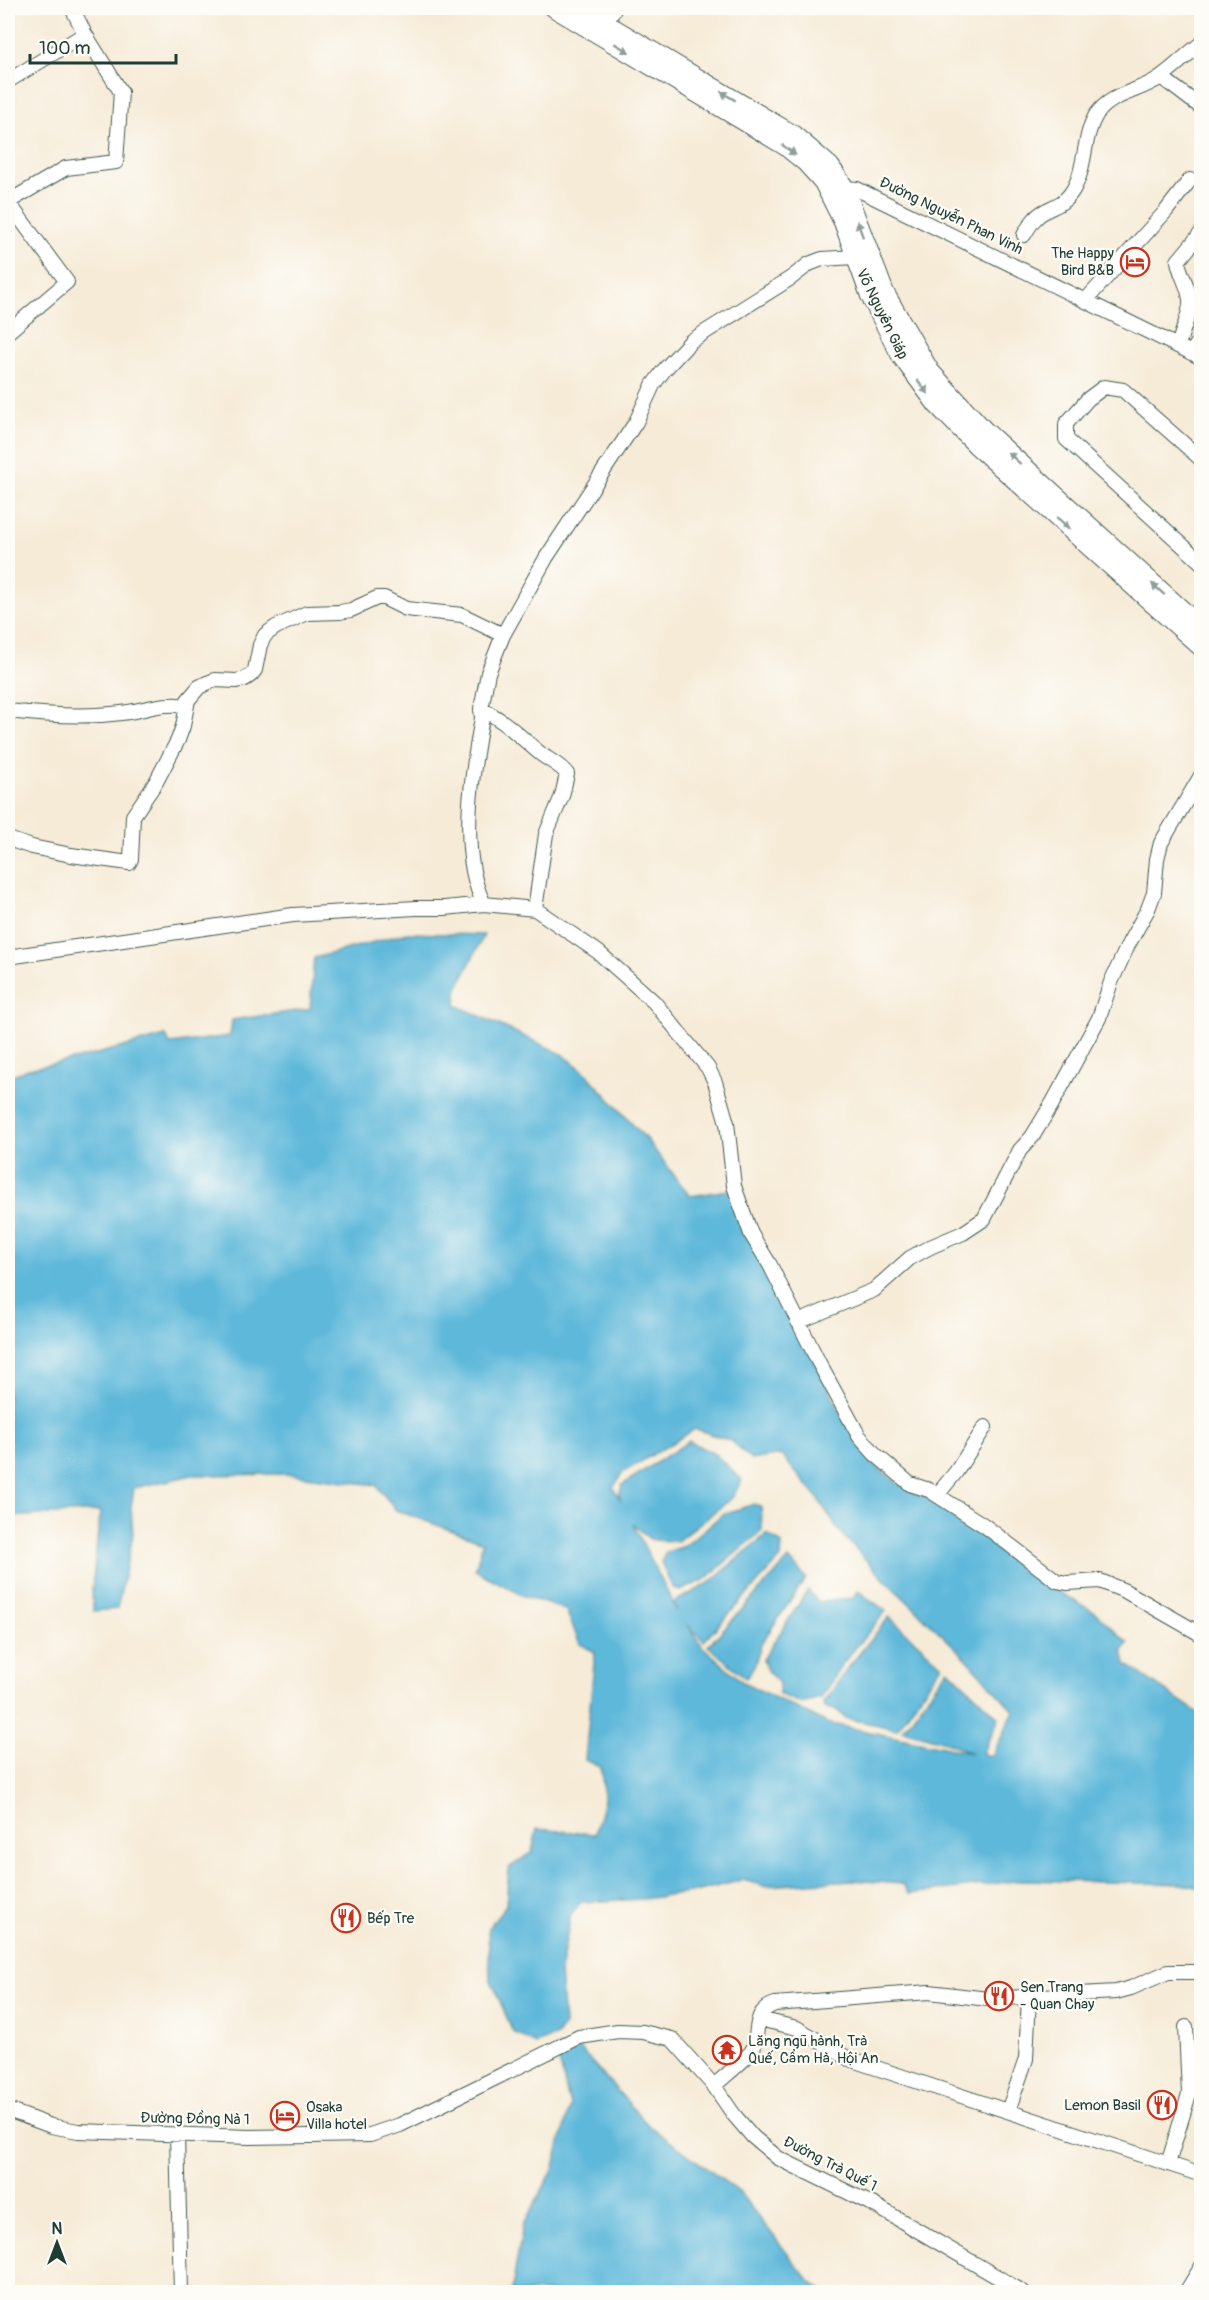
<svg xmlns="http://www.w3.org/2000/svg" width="1209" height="2300" font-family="Pangolin,sans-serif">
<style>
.water{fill:#5db8da;stroke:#3e7a87;stroke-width:1.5;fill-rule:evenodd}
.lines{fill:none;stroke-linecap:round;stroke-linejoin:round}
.minor-casing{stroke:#3f574c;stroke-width:16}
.major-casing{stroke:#3f574c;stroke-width:20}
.minor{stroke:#fff;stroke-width:14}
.major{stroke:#fff;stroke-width:18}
.oneway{fill:#8f9e9a}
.labels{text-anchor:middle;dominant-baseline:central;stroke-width:4.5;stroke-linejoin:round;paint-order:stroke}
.street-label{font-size:15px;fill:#1f3d34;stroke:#fdfcf7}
.poi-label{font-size:15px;fill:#1f3d34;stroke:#fdfcf7;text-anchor:start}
</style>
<rect width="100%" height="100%" fill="#fdfcf7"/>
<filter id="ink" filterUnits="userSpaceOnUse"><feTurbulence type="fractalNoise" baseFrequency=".0167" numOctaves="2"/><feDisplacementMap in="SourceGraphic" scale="12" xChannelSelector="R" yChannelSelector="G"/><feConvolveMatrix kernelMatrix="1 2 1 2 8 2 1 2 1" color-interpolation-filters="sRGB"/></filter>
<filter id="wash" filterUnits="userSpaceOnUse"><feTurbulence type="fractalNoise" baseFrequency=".008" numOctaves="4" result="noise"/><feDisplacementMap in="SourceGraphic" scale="24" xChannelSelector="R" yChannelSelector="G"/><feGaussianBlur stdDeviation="1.35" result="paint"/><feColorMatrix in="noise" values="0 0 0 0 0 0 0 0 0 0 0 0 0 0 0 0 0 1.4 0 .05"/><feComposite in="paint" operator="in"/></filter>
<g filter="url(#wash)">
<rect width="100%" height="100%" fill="#f6ebd7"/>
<path class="water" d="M407,933L484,935L458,987L456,1005L562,1054L585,1072L647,1140L690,1196L728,1190L855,1440L872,1463L900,1485L960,1513L1028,1567L1048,1586L1095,1612L1128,1643L1123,1650L1126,1664L1201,1715V1888L1182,1884L1023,1880L909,1894L903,1884L852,1880L764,1886L743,1880L690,1893L642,1899L581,1902L571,1914L560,1971L564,2025L557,2036L536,2044L513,2032L490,1978L488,1928L506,1905L509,1868L532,1852L537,1829L595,1834L604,1800L601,1767L585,1760L595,1652L580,1644L566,1610L524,1596L475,1570L483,1542L396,1510L376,1485L290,1474L192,1475L134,1488L131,1507L133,1535L117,1609L93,1611L92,1590L100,1511L8,1517V1077L28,1069L77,1059L166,1036L170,1044L230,1036L232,1020L310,1009L314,958ZM695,1429L732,1441L751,1460L781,1455L817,1497L839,1531L883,1578L965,1657L1014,1711L992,1756L982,1754L999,1718L948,1669L903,1730L946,1742L972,1753L827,1723L743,1682L703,1647L688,1625L704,1641L781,1558L782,1544L767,1534L706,1585L674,1602L677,1611L633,1524L651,1540L677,1541L732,1498L742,1480L715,1454L689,1441L622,1485L619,1496L621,1501L613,1488L622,1473Z
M754,1504L761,1507L762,1531L704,1580L680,1591L672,1587L661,1562L666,1552L685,1546L723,1514Z
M789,1559L806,1578L762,1642L754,1667L746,1678L708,1646Z
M808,1590L818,1602L853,1598L858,1591L886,1611L843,1663L821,1698L800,1703L779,1694V1683L768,1672L763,1659Z
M889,1617L942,1665L897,1729L845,1718L837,1710L825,1708L824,1703L846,1670Z
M556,2048L580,2049L648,2125L739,2192L810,2282L827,2292H514L512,2289L523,2225L553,2170L570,2106Z"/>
</g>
<g filter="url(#ink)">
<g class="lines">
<g class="minor-casing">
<path id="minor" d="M602,21L613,12V8
M1161,77L1202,108
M8,81L85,34
M845,188L857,189L1202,358
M8,202L66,168L116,162L121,92L85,34L72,8
M8,202L67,282L8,332
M1024,235C1030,225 1035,216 1045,211C1056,205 1063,204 1071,193C1087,170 1082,138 1096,115C1111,93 1139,92 1159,78C1174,68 1187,54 1202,43
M1086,300L1166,211L1190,180
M1178,346C1181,333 1192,311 1190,299C1188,285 1180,274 1178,261L1202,232
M1191,353L1202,337
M1202,460L1123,390L1104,387L1088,399L1066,424V439L1202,563
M481,709C505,720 521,738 541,754C550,761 562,766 567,774L562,796L546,834L535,909
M8,711C44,715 84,718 121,713C142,711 165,701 186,706
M8,839L32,847L71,855L129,863L131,859L133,816L156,782L178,740L183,726L188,700L199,687L207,683L215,680L236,681L245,679L251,675L255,670L260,645L265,635L276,627L307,613L340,612L351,610L377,598H384L406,609L462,615L503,635
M484,904C458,853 472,772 482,718L481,709L488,673L503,635L546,558L636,422L653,385L664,370L691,341L791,278L809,264L822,259L855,257
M8,957L293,915L416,908H445L484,904L535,909L598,952L633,983L654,1002L708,1068L715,1082L727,1123L734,1186L751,1234L770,1265L819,1363L859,1436L875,1454L910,1484L929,1490L985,1526L1057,1581L1067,1583L1100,1581L1125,1591L1202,1635
M798,1322L874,1290L910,1258L930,1247L963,1233L984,1219L1020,1150L1032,1137L1052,1104L1099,1018L1111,982L1129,943L1148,909L1154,893L1157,859L1161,843L1202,774
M937,1495L956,1472L985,1427
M759,2019L797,2028L849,2059L1202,2175
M714,2086C721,2079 750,2056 753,2049C760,2034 751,2012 775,2004L929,1992L988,1999L1116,1992L1131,1988L1168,1972H1202
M8,2110L51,2126L78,2131L249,2137L370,2135L400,2125L579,2037L618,2031L643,2032L672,2039L714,2086L734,2115L753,2137L778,2158L876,2206L1023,2292
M1008,2111L1026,2059L1029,1997
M177,2135L181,2292
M1168,2164L1189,2094L1186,2027
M1186,2292L1202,2266"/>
</g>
<g class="major-casing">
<path id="major" d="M554,8L785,146L806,163L823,182L843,222L870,296L901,356L937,405L976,445L1202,648
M580,8L794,135L830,166L845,188L885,293L930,371L985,431L1202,628"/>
</g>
<use href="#minor" class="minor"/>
<use href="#major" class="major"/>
</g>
<defs><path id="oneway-solid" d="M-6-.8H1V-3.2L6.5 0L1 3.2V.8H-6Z" transform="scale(1.5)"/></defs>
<g class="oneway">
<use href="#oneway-solid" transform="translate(622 48) rotate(31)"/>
<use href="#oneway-solid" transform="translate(728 96) rotate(-149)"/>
<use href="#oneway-solid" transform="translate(789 150) rotate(37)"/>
<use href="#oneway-solid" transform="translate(860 229) rotate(-110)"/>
<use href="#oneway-solid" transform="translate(923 387) rotate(52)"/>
<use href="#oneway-solid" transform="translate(1014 458) rotate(-138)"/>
<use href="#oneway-solid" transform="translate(1063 523) rotate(42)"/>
<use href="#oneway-solid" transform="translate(1158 589) rotate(-138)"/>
</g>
</g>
<defs>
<g id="hotel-ring" transform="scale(1.5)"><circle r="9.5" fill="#fdfcf7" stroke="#c8321e" stroke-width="1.5"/><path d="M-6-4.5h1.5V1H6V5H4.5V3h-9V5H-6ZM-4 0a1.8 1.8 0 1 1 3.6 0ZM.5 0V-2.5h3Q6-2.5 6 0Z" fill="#c8321e"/></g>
<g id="restaurant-ring" transform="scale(1.5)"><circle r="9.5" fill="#fdfcf7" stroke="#c8321e" stroke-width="1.5"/><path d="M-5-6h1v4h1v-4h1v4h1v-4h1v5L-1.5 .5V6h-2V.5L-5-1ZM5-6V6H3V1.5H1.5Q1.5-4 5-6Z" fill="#c8321e"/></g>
<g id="temple-ring" transform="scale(1.5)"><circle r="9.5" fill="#fdfcf7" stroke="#c8321e" stroke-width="1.5"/><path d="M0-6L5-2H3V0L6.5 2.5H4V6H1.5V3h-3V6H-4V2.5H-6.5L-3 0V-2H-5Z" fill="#c8321e"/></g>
</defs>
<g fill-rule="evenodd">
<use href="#hotel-ring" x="1135" y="262"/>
<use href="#restaurant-ring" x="346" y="1918"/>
<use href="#restaurant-ring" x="999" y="1996"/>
<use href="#temple-ring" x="727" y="2050"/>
<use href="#restaurant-ring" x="1162" y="2105"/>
<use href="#hotel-ring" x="285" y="2116"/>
</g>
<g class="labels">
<g class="street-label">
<text transform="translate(951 216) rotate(26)">Đường Nguyễn Phan Vinh</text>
<text transform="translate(882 314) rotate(64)">Võ Nguyên Giáp</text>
<text transform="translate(195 2119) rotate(1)">Đường Đồng Nà 1</text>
<text transform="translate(830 2164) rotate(27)">Đường Trà Quế 1</text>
</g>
<g class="poi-label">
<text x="1114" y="253" text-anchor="end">The Happy<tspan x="1114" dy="17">Bird B&amp;B</tspan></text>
<text x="367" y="1918">Bếp Tre</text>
<text x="1020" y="1987">Sen Trang<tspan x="1020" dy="17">- Quan Chay</tspan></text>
<text x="748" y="2041">Lăng ngũ hành, Trà<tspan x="748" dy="17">Quế, Cẩm Hà, Hội An</tspan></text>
<text x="1141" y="2105" text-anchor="end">Lemon Basil</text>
<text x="306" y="2107">Osaka<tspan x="306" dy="17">Villa hotel</tspan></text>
</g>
</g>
<rect width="1209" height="2300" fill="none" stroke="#fdfcf7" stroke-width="30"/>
<g transform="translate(57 2243)" stroke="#fdfcf7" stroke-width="4.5" paint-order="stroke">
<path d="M0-4.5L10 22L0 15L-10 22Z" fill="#1f3d34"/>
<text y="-9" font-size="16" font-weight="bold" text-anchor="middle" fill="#1f3d34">N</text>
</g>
<path d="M30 54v9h146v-9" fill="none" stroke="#1f3d34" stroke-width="3"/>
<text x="39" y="54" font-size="18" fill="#1f3d34" stroke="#fdfcf7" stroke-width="4.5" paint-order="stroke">100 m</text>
</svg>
